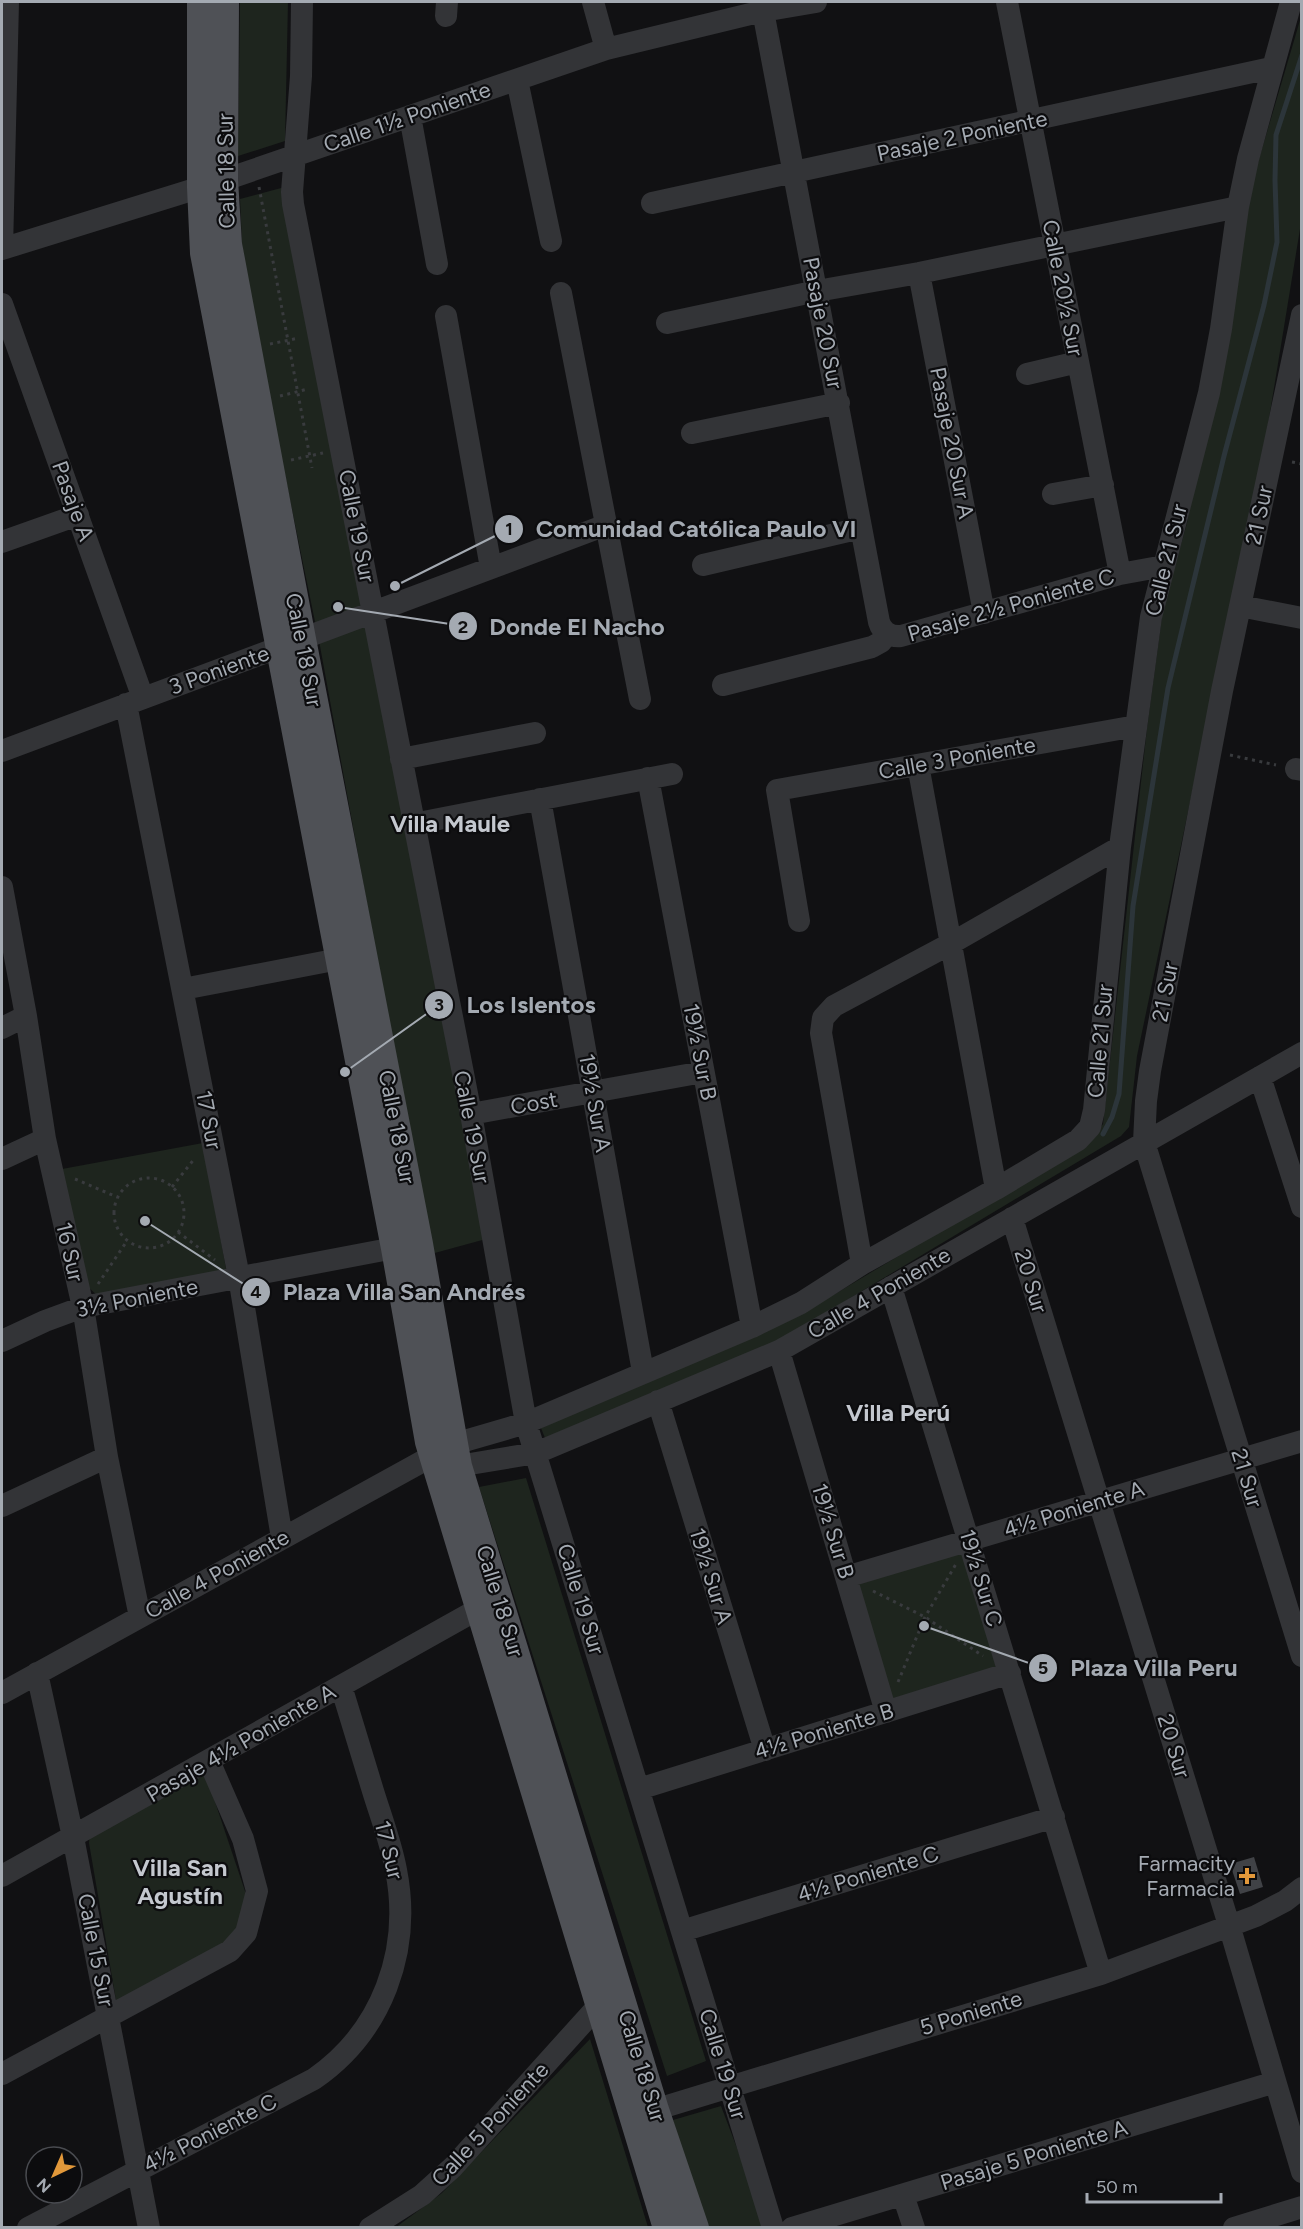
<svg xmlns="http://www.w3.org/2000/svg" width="1303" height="2229" font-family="Figtree,sans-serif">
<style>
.green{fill:#1e251e}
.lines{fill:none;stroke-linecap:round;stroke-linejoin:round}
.stream{stroke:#2c353a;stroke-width:5}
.building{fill:#404246}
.path{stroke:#393b3e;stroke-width:3;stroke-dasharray:3 4.5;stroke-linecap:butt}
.minor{stroke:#333437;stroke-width:22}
.major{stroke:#4f5156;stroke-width:28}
.poi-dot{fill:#e2983a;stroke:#0c0c0e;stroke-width:2}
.labels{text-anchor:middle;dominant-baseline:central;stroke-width:4.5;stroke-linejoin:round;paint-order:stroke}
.street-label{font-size:22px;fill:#a4aab2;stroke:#0c0c0e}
.poi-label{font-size:22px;fill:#a4aab2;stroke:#0c0c0e;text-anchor:end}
.neighbourhood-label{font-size:24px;font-weight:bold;fill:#c4c8cf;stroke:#0c0c0e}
.leader{fill:none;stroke:#a4aab2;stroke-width:2}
.callout-dot{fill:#a4aab2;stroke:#0c0c0e;stroke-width:2}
.mark-label{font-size:18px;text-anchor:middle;font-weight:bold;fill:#111}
.callout-label{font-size:24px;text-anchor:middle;font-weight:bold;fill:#a4aab2;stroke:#0c0c0e;stroke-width:4.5;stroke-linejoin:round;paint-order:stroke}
</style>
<rect width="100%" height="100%" fill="#111113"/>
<path class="green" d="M240,2H288L285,141L238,156Z
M1301,17V223L1265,443L1137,1056L1129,1127L1121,1136L775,1343L545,1438L541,1428L835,1294L1087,1143L1103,1124L1147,728L1163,609L1187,523L1256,169Z
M285,187L486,1239L431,1254L320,646L249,300L242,243L240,199Z
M203,1143L227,1274L99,1297L88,1287L62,1169Z
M526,1478L706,2061L667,2076L479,1487Z
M962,1545L1001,1673L886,1707L847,1579Z
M204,1769L249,1903L233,1941L117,2006L89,1843L90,1833Z
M590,2039L648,2227L395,2228L442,2193Z
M721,2106L767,2227H706L673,2120Z"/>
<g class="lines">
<path class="stream" d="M1103,1134L1112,1117L1119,1094L1133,906L1168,688L1224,456L1264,305L1277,242L1275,180L1276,135L1302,55"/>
</g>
<path class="building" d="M1254,1857L1263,1887L1240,1894L1230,1864Z"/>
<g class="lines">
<path class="path" d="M259,187L312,468
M270,344L299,338
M280,396L308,389
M291,460L323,453
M1292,462L1302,464
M1230,755L1276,765
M114 1213a35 35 0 1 1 70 0a35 35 0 1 1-70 0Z
M75,1179L117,1197
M172,1187L195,1158
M178,1232L215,1260
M98,1284L127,1241
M873,1591L925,1617L983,1656
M898,1682L925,1617L956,1564"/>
<path class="minor" d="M302,2L301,76L292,192L293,204L471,1114L526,1423L773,2228
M593,2L606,49
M1007,2L1120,574
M763,11L879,622C882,632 890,637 901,636L1120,574L1164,566
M446,16L447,2
M517,80L551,241
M410,116L437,264
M652,203L1271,68
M2,249L224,180L606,49L763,11L816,2
M2,249L8,2
M919,273L984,613
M561,293L640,699
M2,304L143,698
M1302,315L1222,691L1150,1071L1146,1101L1144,1142L1302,1656
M446,316L491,568
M667,323L817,291L919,273L1238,207
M1027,374L1078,362
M692,433L839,403
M1053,494L1103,485
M2,542L78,515
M703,565L861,528
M1240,606L1302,618
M723,685L872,647L881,642L887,634
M126,704L239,1277L282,1538
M2,751L606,525
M401,759L535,733
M918,765L996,1189
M1296,769L1302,770
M648,778L752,1327
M540,799L643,1372
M413,824L672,774
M2,887L26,1016L45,1139L83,1307L107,1457L140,1617
M799,921L777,790L1136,726
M183,989L339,959
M2,1028L26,1016
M1260,1077L1302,1207
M471,1114L703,1072
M2,1159L45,1139
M1012,1218L1229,1925L1302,2172
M862,1264L821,1033L823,1018L834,1006L950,944L1120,847
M891,1287L1101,1974
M2,1341L45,1321L83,1307L410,1245
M779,1351L886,1712
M658,1401L765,1750
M445,1460L458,1466L536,1453L779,1351L1302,1053
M2,1506L107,1457
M846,1577L1302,1441
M37,1673L73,1837L149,2228
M2,1693L454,1444L526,1423L752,1327L801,1303L862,1264L996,1189L1078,1140L1090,1127L1094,1110L1120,847L1151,617L1209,393L1221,329L1238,207L1248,159L1291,2
M639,1789L1010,1673
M2,1876L480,1608
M682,1931L1054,1817
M2,2074L230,1951L246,1933L257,1891L243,1839L209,1761
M641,2114L1101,1974L1256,1916L1285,1901L1302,1888
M903,2195L914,2228
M28,2228L314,2079C382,2032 412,1951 396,1870C391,1843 381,1817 373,1791C362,1756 352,1721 341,1686
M370,2228L422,2195L453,2167L598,2006
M792,2228L1275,2082
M1234,2228L1302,2207"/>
<path class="major" d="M201,2V187L204,253L395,1248L429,1442L667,2228
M225,2L224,180L228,244L302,639L419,1244L454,1444L458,1466L655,2110L695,2228"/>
</g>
<path class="poi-dot" d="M1244 1867h6v6h6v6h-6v6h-6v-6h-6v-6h6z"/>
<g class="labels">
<g class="street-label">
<text transform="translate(407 117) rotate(-19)">Calle 1½ Poniente</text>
<text transform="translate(962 136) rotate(-12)">Pasaje 2 Poniente</text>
<text transform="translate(226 171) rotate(-91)">Calle 18 Sur</text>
<text transform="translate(1063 288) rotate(79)">Calle 20½ Sur</text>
<text transform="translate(823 323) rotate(79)">Pasaje 20 Sur</text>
<text transform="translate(952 443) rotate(79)">Pasaje 20 Sur A</text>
<text transform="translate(73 501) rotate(70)">Pasaje A</text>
<text transform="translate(1259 515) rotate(-78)">21 Sur</text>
<text transform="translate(357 526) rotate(79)">Calle 19 Sur</text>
<text transform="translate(1166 560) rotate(-76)">Calle 21 Sur</text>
<text transform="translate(1011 605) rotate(-16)">Pasaje 2½ Poniente C</text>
<text transform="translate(304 650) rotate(79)">Calle 18 Sur</text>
<text transform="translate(219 670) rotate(-20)">3 Poniente</text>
<text transform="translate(957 758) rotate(-10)">Calle 3 Poniente</text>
<text transform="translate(1165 992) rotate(-79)">21 Sur</text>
<text transform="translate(1100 1041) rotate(-85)">Calle 21 Sur</text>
<text transform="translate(700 1052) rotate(79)">19½ Sur B</text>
<text transform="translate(534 1103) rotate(-10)">Cost</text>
<text transform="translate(595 1103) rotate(80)">19½ Sur A</text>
<text transform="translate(209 1120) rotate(79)">17 Sur</text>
<text transform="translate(397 1127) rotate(79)">Calle 18 Sur</text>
<text transform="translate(472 1127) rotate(79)">Calle 19 Sur</text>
<text transform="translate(70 1252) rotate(77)">16 Sur</text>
<text transform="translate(1031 1281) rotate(73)">20 Sur</text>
<text transform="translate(879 1293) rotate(-30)">Calle 4 Poniente</text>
<text transform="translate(137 1298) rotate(-11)">3½ Poniente</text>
<text transform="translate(1247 1478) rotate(73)">21 Sur</text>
<text transform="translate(1074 1509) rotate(-17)">4½ Poniente A</text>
<text transform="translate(833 1531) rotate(73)">19½ Sur B</text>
<text transform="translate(217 1574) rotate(-29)">Calle 4 Poniente</text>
<text transform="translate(711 1576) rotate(73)">19½ Sur A</text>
<text transform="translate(981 1578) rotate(73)">19½ Sur C</text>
<text transform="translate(581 1599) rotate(73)">Calle 19 Sur</text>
<text transform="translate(500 1601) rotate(73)">Calle 18 Sur</text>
<text transform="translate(824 1731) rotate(-17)">4½ Poniente B</text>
<text transform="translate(241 1743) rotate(-30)">Pasaje 4½ Poniente A</text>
<text transform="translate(1174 1746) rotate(73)">20 Sur</text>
<text transform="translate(389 1850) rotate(76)">17 Sur</text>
<text transform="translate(868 1874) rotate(-17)">4½ Poniente C</text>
<text transform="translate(96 1950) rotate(79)">Calle 15 Sur</text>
<text transform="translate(971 2013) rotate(-17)">5 Poniente</text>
<text transform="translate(723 2064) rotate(73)">Calle 19 Sur</text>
<text transform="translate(642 2066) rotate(73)">Calle 18 Sur</text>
<text transform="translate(490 2124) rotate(-47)">Calle 5 Poniente</text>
<text transform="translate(210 2133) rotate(-27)">4½ Poniente C</text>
<text transform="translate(1034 2155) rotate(-17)">Pasaje 5 Poniente A</text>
</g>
<g class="poi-label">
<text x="1235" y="1863">Farmacity<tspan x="1235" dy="25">Farmacia</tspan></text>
</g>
<g class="neighbourhood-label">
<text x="450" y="823">Villa Maule</text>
<text x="898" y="1412">Villa Perú</text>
<text x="180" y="1867">Villa San<tspan x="180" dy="28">Agustín</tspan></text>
</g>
</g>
<path class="leader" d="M395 586L509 529M338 607L463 626M345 1072L439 1005M145 1221L256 1292M924 1626L1043 1668"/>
<g class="callout-dot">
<circle cx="395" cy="586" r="6"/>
<circle cx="338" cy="607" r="6"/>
<circle cx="345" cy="1072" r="6"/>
<circle cx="145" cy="1221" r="6"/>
<circle cx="924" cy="1626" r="6"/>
<circle cx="509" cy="529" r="15"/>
<circle cx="463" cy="626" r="15"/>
<circle cx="439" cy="1005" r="15"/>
<circle cx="256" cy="1292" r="15"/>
<circle cx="1043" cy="1668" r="15"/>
</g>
<g class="mark-label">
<text x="509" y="535">1</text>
<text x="463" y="633">2</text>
<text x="439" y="1011">3</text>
<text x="256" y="1298">4</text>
<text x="1043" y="1674">5</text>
</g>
<g class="callout-label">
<text x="696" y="537">Comunidad Católica Paulo VI</text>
<text x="577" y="635">Donde El Nacho</text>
<text x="531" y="1013">Los Islentos</text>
<text x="404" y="1300">Plaza Villa San Andrés</text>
<text x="1154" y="1676">Plaza Villa Peru</text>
</g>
<rect width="1303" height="2229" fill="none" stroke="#a4aab2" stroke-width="6"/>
<g transform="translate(54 2175) rotate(224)"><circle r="28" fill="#0c0c0e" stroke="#494b50" stroke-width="1.5"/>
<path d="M0-4.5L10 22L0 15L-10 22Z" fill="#e2983a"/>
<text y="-9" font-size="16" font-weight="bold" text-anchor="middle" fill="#a4aab2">N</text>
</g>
<path d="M1087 2193v9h134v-9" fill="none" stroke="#a4aab2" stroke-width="3"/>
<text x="1096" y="2193" font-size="18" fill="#a4aab2" stroke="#0c0c0e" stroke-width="4.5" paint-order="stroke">50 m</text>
</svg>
